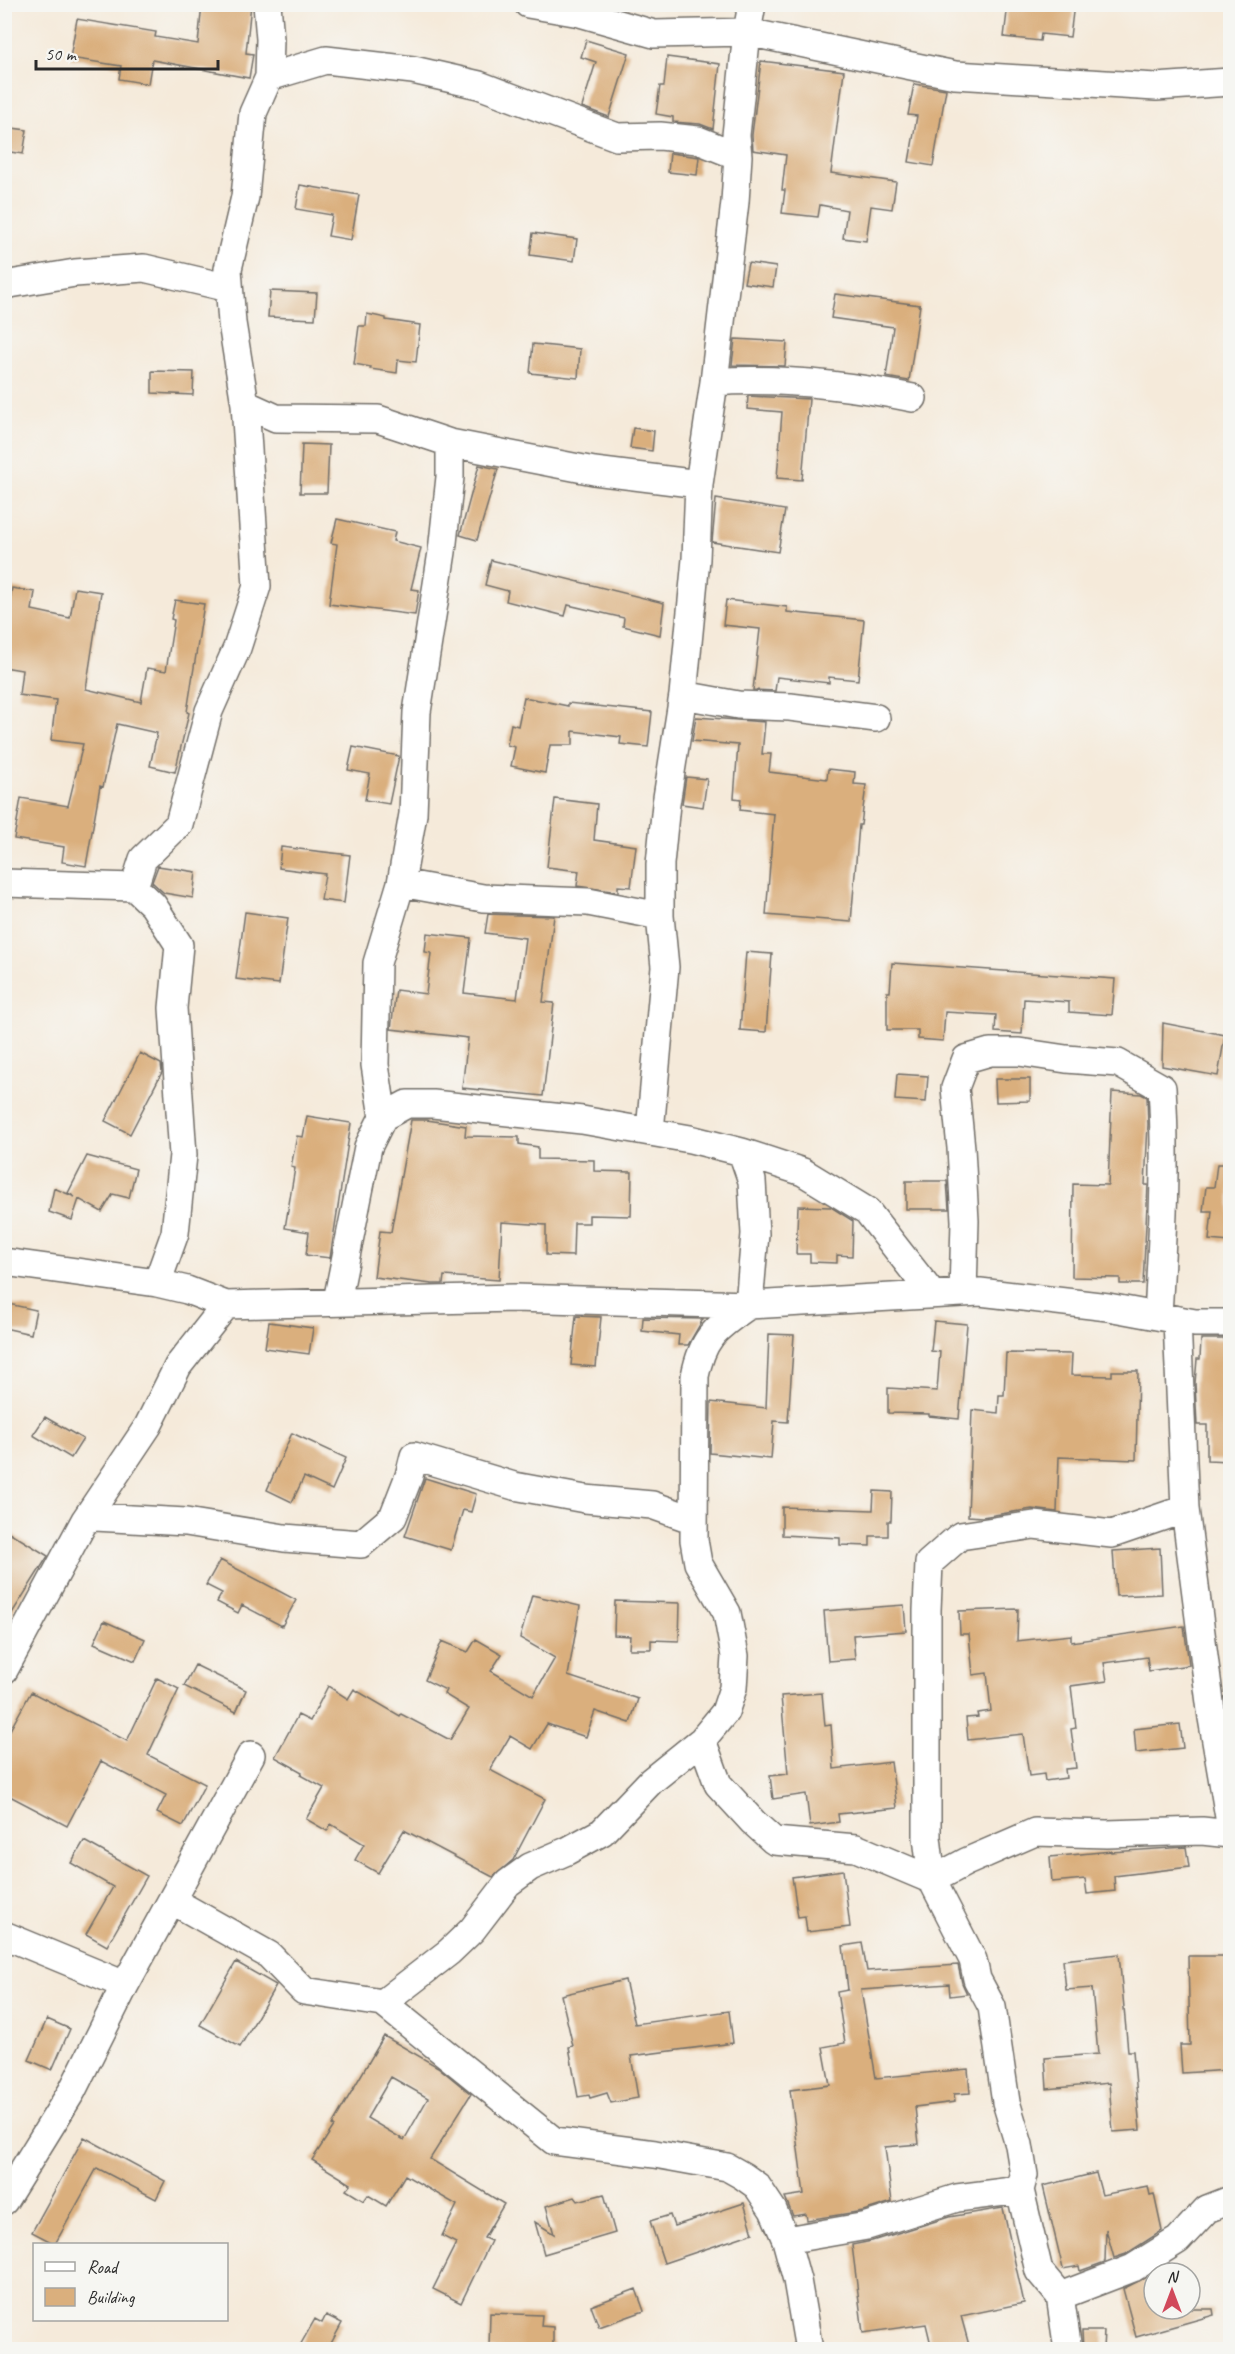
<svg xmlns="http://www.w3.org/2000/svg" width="1235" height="2354" font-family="Caveat,sans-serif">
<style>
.building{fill:#daaf7d;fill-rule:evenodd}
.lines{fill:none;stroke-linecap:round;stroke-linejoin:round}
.street-casing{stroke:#726e68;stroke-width:30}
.street{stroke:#fff;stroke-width:27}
</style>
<rect width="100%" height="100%" fill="#f6f6f2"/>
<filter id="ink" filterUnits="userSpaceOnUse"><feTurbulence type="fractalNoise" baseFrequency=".0167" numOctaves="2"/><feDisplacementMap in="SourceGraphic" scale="12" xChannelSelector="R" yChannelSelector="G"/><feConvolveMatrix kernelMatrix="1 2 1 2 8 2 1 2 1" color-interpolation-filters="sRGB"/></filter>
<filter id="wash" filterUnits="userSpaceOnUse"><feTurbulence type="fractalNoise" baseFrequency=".008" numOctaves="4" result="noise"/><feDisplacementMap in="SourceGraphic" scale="24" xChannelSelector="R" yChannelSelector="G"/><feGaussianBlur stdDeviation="1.35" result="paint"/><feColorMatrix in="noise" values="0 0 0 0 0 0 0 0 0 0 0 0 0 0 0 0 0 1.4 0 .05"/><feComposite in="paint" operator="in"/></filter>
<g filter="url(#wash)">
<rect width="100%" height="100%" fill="#f5eada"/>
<g id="blocks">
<path class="building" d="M202,4H251L246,53L253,54L249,78L152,60L148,84L119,79L121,66L70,58L77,19L156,32L155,37L198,44Z
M1008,4H1074L1070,37L1041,34L1040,41L1004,37Z
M586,40L629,53L609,117L582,107L596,62L581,57Z
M667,57L720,64L713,129L700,124L673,122V117L656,114L660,86H664Z
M761,61L844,71L831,173L896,182L892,209L871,206L866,241L843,238L847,210L820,205L818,217L782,213L785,190H782L786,155L753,150L752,135Z
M914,84L946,89L933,166L909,162L917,116L908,115Z
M4,127L27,130L23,154L4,151Z
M670,153L699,157L697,175L668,172Z
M300,185L359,195L351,240L328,236L332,215L296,209Z
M533,233L577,239L574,261L530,255Z
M748,263L776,267L773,287L744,283Z
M270,291L317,293L315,319L268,317Z
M835,294L920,305L909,381L886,377L893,327L831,318Z
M367,314L386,318V320L420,325L416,362L398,360L397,373L370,369L371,367L354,364L359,326H366Z
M735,339L787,342L785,366L732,365Z
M533,344L580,349L578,378L530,373Z
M152,371L194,372L193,395L152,393Z
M748,396L809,399L802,480L777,478L782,412L747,409Z
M633,428L654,431L652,451L630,448Z
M302,444L329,445L327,493H300Z
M479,465L498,469L477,540L460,535Z
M716,499L785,510L778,552L712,542Z
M337,519L395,532L393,541L421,548L411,589L419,590L415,615L329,604L337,544L331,543Z
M491,560L664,603L660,635L623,626L624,618L568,605L565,616L506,601L508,591L485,585Z
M12,588L35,592L32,610L70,618L75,588L101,592L86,689L141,702L147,668L166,671L174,620L171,619L175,600L204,604L187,712L189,713L175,772L150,766L157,733L117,724L103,787L100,786L86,866L62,862L64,847L14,839L21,798L68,806L83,744L51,740L56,700L19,695L22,670L4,667V636Z
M726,600L787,607V612L864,620L858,680L829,677V683L777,677L775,691L753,690L760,629L723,625Z
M524,697L568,706V703L652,712L648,747L620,744L621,737L573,731V745H550L545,773L511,766L515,747L507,745L511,724L518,726Z
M696,717L765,722L762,754H771L769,772L827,779L828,769L855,772L854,784L866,785L861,825H859L851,922L766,915L774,814L740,810L741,799L734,798L738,745L692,741Z
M353,747L399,756L389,804L365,800L370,774L348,770Z
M686,777L707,779L703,807L682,804Z
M555,799L597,804L594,840L636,846L631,887L618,886V892L577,886L579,871L547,867Z
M281,847L350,855L344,903L321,900L325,874L279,868Z
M158,866L196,872L193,898L164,893L152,882Z
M245,912L288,918L279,984L236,979Z
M488,914L554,916L543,1002L554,1003L543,1096L462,1088L468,1038L391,1029L396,990L426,994L431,953L425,952L427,933L471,938L464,993L517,999L525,938L485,933Z
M746,952L772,954L766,1032L740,1030Z
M892,963L1115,979L1112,1015L1069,1012V1002L1024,999L1022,1034L995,1032L996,1015L945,1012L943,1041L918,1039V1030H887V992H890Z
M1163,1023L1225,1035L1218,1076L1162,1066Z
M140,1053L161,1064L162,1072L130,1134L105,1121Z
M897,1074L928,1076L926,1102L895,1100Z
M995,1079H1030V1101L996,1102Z
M1112,1092L1141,1094L1147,1097L1148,1124L1145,1185H1148L1143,1284H1120V1278L1072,1277L1073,1184L1108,1185Z
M307,1116L351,1123L330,1258L306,1255L309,1232L285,1228L295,1168L291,1167L297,1136L303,1137Z
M411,1120H427L466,1126L465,1136L519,1137V1144L538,1147V1159L594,1160V1171L632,1172L631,1216L589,1215V1223H574L573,1256L546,1255V1225L502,1222L499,1280L444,1276L443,1284H432L374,1277L380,1231L391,1232Z
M87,1156L136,1169L129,1198L113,1194L102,1212L79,1199L72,1220L49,1212L54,1188L75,1197L68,1193Z
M1217,1164H1230V1242L1209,1240L1212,1211H1203L1206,1187H1214Z
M906,1181H947L949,1209H906Z
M798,1206L831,1207L853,1221L852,1256L837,1255V1263L810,1262V1254H796Z
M4,1303L36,1310L31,1334L4,1328Z
M576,1316L601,1317L596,1367L571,1365Z
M643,1318L703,1319L688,1345H678L679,1335L642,1331Z
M934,1321L967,1324L959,1419L929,1416V1414L888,1413V1388L937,1391L940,1352L931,1351Z
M269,1322L313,1328L309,1354L265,1348Z
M769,1334L794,1335L788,1422L774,1421L771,1459L710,1453L711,1402L766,1408Z
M1201,1339H1230V1461L1207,1460V1425H1197L1195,1383L1197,1359H1200Z
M1006,1353L1072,1354L1071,1375L1112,1376V1371H1138L1136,1460L1059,1457L1057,1512L1032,1509L982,1517L968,1516L972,1410L998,1413L999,1395H1004Z
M45,1417L83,1439L71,1458L33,1435Z
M292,1433L346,1458L332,1490L304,1477L292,1502L267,1490Z
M425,1478L476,1494L471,1512L463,1510L451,1550L405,1536Z
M874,1491L892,1492L891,1521H888V1536H870V1546L840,1545V1538L782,1535V1507L873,1510Z
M4,1529L48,1556L4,1626Z
M1160,1548L1162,1594L1116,1596L1113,1551Z
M220,1560L296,1600L282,1626L242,1605L238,1613L217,1602L222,1593L206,1585Z
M532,1595L580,1606L568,1676L638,1699L630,1723L595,1711L586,1737L547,1724L532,1749L510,1736L490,1770L545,1799L513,1860L493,1877L404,1830L378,1873L355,1860L364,1844L331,1824L327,1831L306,1819L324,1788L300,1775L302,1772L275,1757L298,1715L310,1721L328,1686L348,1699L354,1689L400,1716L401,1714L450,1740L469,1709L444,1694L446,1690L425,1680L442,1641L468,1652L476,1639L502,1654L491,1671L533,1696L555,1658L520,1638Z
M615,1601L680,1603L679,1641L651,1640V1649H629L630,1636L614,1635Z
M904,1605L906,1631L853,1635L855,1659L828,1661L824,1611Z
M1018,1609L1017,1641L1071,1635V1642L1184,1626L1189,1665L1149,1671L1147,1657L1104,1663L1107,1681L1071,1686L1076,1728L1071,1729L1076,1768L1065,1769L1066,1778L1045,1781L1044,1774L1029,1776L1023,1734L968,1740L966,1718L978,1717L977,1713L991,1711L987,1673L973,1675L969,1634H960L959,1611Z
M104,1621L145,1639L135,1661L94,1643Z
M195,1665L246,1690L236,1712L184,1686Z
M157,1678L179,1689L148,1755L205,1784L183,1826L157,1813L166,1795L101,1761L67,1826L4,1793V1741L31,1692L127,1741Z
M822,1693L825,1726L831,1725L834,1769L891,1762L897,1808L838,1814L839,1822L810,1826L806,1794L773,1799L770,1776L788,1774L781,1696Z
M1180,1724L1183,1748L1136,1753L1134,1729Z
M84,1841L147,1876L107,1946L86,1934L113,1887L71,1863Z
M1186,1847L1189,1867L1114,1876L1115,1891L1087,1894L1085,1879L1052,1882L1050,1857L1111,1851V1852Z
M843,1870L850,1927L807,1932L805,1916L798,1917L792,1877Z
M862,1943L867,1971L958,1965L962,1983L967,1994L950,1996L949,1984L861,1990L876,2078L968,2069L970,2093L954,2094L955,2102L915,2107L919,2144L885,2147L892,2202L863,2211L807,2220L806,2214L793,2216L785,2197L804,2194L790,2090L830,2085L823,2047L845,2043L837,1992L848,1990L843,1946Z
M1119,1954L1128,2051H1133L1140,2130L1113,2132L1109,2083L1047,2089L1045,2058L1098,2054L1092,1988L1066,1990L1063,1960Z
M1188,1956H1230V2070L1182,2073L1180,2045H1190Z
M236,1962L276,1985L240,2047L200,2025Z
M625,1980L635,2024L729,2011L733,2043L631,2056L638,2098L611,2103L607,2093L590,2098L589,2095L578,2097L569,2047L573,2046L561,1995Z
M47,2019L70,2029L52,2070L29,2060Z
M384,2036L438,2067L471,2094L430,2159L504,2204L484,2238L491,2241L461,2303L433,2289L456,2243L442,2236L457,2205L405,2175L386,2206L368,2195L364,2201L346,2190L351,2184L312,2160L334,2126L332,2125ZM391,2077L428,2098L404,2140L367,2118Z
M84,2137L165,2181L156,2199L97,2168L55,2244L32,2232Z
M1096,2173L1102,2195L1148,2186L1150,2195L1154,2194L1162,2231L1126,2254L1114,2258L1106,2229L1105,2262L1080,2271L1079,2266L1063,2269L1043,2186Z
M604,2194L615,2233L544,2254L535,2222L554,2234L546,2206L575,2197L578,2201Z
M744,2203L753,2233L664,2263L650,2221L670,2215L674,2226Z
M1003,2208L1024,2303L961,2316L970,2349H932L926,2324L863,2333L852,2245L872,2241L949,2217Z
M1154,2273V2309H1213L1214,2315L1136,2337L1123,2289Z
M636,2289L644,2311L599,2327L591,2306Z
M490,2313L542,2315L541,2326L553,2327V2349H489Z
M326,2315L342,2323L328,2349H298L315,2319L322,2323Z
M1082,2331H1104L1103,2349H1083Z"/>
</g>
</g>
<g filter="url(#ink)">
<use href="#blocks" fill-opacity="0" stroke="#726e68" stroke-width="1.5"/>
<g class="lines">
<g class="street-casing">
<path id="street" d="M528,4L580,13L654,34L747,32L752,4
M269,77L326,60L413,70L479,85L617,137L660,136L698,140L738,156
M4,285L75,273L144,268L229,288
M714,382C781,377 847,385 913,398
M245,404L276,418L378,419L450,443L594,471L699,484
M683,695L738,705L790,707L876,718
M4,883L134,887
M401,883L483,898L588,902L660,916
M383,1117L375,1065L377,963L401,883L413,814L417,712L442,552L450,477V443
M650,1131L665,967L660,916V864L666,804L683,695L696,559L699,484L714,382L735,202L738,156L736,135L747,32L955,75L1156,87L1230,82
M742,1152L803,1172L867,1211L932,1294
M4,1262L157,1283L187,1290L226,1305L515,1298L749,1305L980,1292L1108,1307L1195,1323H1230
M157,1283L175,1233L183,1155L173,1008L179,945L153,905L134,887L143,859L179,824L209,711L237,648L257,586L245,404L232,323L228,269L245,197L253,113L269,77L270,39L267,4
M963,1293L965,1221L961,1148L955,1088L966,1059L990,1052H1019L1066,1059L1118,1063L1162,1088C1167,1165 1162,1240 1158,1316
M337,1301L368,1147L383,1117L407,1104H433L582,1120L690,1139L742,1152L752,1181L755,1234L749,1305C717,1328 703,1335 695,1376L694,1540L698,1563L727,1613L735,1656L733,1688L725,1712L702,1740L651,1781L602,1832L567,1851L530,1867L508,1883L472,1930L449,1952L383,2003
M1177,1320L1185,1509L1212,1718L1230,1823
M1185,1509L1112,1534L1034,1525L960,1536L929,1563L927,1610V1837L932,1880L966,1862L1035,1832L1107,1834L1202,1831L1230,1834
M85,1520L95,1517L186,1522L284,1538L361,1544L393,1517L409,1476L414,1456L514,1486L585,1499L652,1505L694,1520
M4,1670L85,1520L148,1426L178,1366L226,1305
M702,1740L718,1784L753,1822L774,1841L856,1848L932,1880L973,1960L977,1979L992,2007L1006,2102L1019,2145L1024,2175L1020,2190L1039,2271L1060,2296L1068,2350
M173,1901L269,1955L304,1991L383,2003L554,2141L655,2154L727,2167L743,2176L757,2186L773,2210L786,2240L797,2280L809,2350
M4,1935L125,1985
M4,2201L72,2091L125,1985L251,1755
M786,2240L867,2226L957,2198L1020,2190
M1060,2296L1133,2268L1178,2240L1207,2209L1230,2200"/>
</g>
<use href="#street" class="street"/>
</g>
</g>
<rect width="1235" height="2354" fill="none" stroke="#f6f6f2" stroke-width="24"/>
<rect x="33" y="2243" width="195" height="78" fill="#f6f6f2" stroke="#a5a5a2" stroke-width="1.5"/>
<rect x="45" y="2262" width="30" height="9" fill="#ffffff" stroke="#a5a5a2" stroke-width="1.5"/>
<text x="87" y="2273" font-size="18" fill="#2b2b2b">Road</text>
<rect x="45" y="2288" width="30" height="18" fill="#daaf7d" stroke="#a5a5a2" stroke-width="1.5"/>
<text x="87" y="2303" font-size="18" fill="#2b2b2b">Building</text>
<g transform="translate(1172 2291)"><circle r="28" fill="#f6f6f2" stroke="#a5a5a2" stroke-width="1.5"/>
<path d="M0-4.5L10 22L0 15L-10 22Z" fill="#d1495b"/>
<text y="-9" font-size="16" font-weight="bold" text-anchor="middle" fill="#2b2b2b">N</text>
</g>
<path d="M36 60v9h182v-9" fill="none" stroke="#2b2b2b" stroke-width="3"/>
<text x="45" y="60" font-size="18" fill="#2b2b2b" stroke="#f6f6f2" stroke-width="4.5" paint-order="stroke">50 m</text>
</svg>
